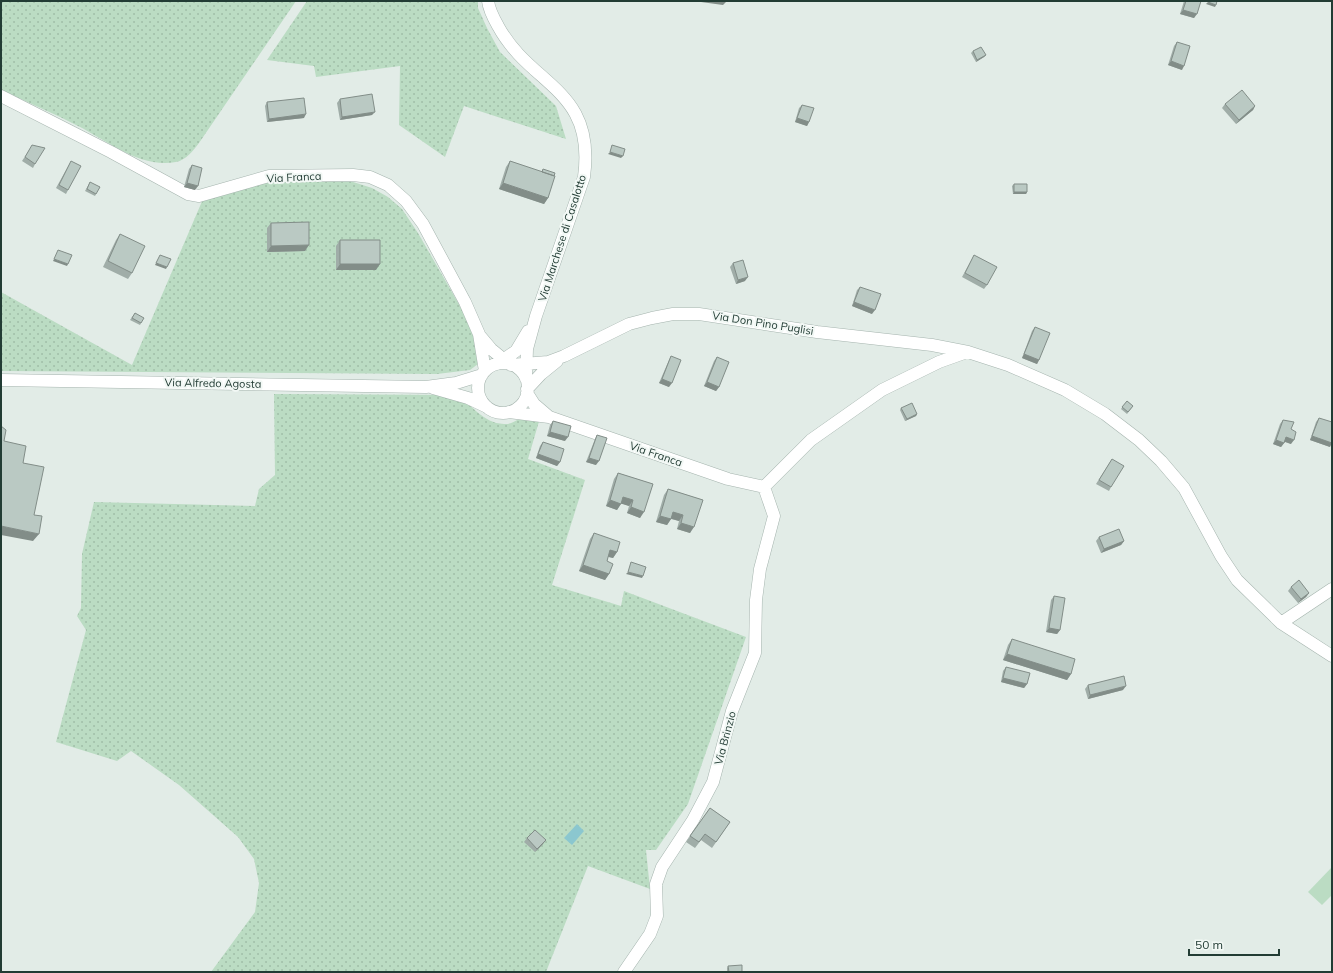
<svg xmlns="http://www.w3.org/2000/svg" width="1333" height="973" font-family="Mulish,sans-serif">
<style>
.grass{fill:url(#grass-dots)}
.pitch{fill:#bbdcc3}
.water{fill:#8bc7cf}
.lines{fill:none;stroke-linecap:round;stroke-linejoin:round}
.minor-casing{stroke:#a5b4ae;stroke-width:13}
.minor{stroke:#fff;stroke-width:12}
.wall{fill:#a0ada8}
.shaded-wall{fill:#828d88}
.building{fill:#bac9c3;stroke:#828d88}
.labels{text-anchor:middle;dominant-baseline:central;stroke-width:4;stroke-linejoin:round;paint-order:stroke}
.street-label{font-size:11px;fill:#223c34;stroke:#f2f8f5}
</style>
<defs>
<pattern id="grass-dots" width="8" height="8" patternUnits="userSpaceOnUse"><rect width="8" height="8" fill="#bbdcc3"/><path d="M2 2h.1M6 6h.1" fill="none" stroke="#a0bea8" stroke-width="1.8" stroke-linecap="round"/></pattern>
</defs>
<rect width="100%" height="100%" fill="#e2ece7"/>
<path class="grass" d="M1,1H296L199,143C193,151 186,160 176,162C141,169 108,141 78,126C53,113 27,102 1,90Z
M307,1H478V8L487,28L500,52L556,106L566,139L464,106L445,157L399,125L400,66L316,77L314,66L267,60Z
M312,181H350L372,188L388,197L402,209L418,233L476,334L478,364L470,370L437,374L1,371V292L132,365L203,199L264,183Z
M274,394L455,395C474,405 482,423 504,424C513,425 519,417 528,416C531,416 536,418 540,418L528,459L585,480L552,585L621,606L624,591L746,637L688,804L656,850H646L650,889L588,866L546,972H211L255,912L259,883L254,859L238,837L179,785L131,751L117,761L56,742L86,630L77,616L81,608L82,554L94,502L255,506L259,489L275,475Z"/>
<path class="pitch" d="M1332,867V895L1322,905L1308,892Z"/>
<path class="water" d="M577,824L584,831L572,845L564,838Z"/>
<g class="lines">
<g class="minor-casing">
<path id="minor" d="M488,1C489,9 494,19 498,26C531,87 596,88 584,177L536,316L527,349L526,379
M1,96L111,152L188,194L199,196L269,176L353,175L370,177L388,185L406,201L423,224L465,302L479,334L485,371
M480,336L491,349L509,364
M478 388a25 25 0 1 1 50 0a25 25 0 1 1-50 0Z
M497,364L516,351L528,331
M511,365L548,362L564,356L629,324L652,318L673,314H699L817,332L932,345L968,352L1008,365L1065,390L1105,414L1139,440L1161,461L1184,488L1221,556L1237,580L1281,623L1332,656
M1,380L426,387L456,383L482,375
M433,388L468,398L487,407
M527,389L541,374L557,361
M527,393L534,404L548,416
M509,412L549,417L728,479L764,487
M764,487L811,440L882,390L939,362L967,352
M1281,623L1332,589
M624,972L650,934L657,916L656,884L662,867L693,820L713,782L732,711L755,653L756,600L760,569L774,516L764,487"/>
</g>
<use href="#minor" class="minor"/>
</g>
<path class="wall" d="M1184,1H1201L1194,18L1180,14Z
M1177,42L1182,70L1168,65L1174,46Z
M973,51L986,55L984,57L976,62L971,53Z
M340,99L372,115L340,120L337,103Z
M267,102L304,118L267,122L265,106Z
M1225,104L1255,106L1253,110L1236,124L1222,108Z
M802,105L809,122L807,126L795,122L799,108Z
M30,149L35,164L33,168L22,161Z
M71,161L68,190L66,194L56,188Z
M510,161L541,172L543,169L548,198L544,204L499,189L506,167Z
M192,165L195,190L184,187L189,169Z
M90,182L96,194L95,196L85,191Z
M1014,184L1027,192L1026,194H1013L1012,186Z
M271,223L305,251L267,252V228Z
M120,234L132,273L128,279L103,267L116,240Z
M340,240L376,270H336V246Z
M974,255L987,285L984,289L962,277Z
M733,263L745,281L736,284L730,267Z
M860,287L872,314L852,306L857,290Z
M135,313L141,323L140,325L130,320Z
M1035,327L1039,360L1037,364L1022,358L1032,331Z
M671,356L669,387L659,383L669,360Z
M717,357L719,387L716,391L704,386L714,361Z
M1127,401L1133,406L1127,414L1121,409Z
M901,408L917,414L916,416L905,421L900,410Z
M1319,418L1330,447L1310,440L1316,422Z
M1283,420L1291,429V444L1285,442L1281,447L1273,444L1280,424Z
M553,421L565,441L547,436L550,425Z
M597,435L596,465L586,462L595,439Z
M543,442L560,462L557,466L536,458L540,446Z
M1112,459L1111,487L1109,491L1096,484Z
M618,473L653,484L640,518L627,513L629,506L621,503L617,510L606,506L614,479Z
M668,489L703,500L690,533L677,529L679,521L671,519L667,525L656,522L664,495Z
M594,533L617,552L613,558L608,557L607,561L609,574L605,580L579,571L590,539Z
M1099,537L1124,541L1121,545L1101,553L1096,541Z
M1291,587L1309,593L1306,597L1298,603L1288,591Z
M1054,596L1060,630L1057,634L1046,632L1051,600Z
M1012,639L1071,674L1067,680L1003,660L1008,645Z
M1006,667L1027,684L1024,688L1001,682L1003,671Z
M1088,685L1123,690L1088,699L1085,689Z
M710,808L730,822L712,848L701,840L695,848L686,842Z
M527,838L543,844L535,852L524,842Z
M728,966L742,972H727V968Z"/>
<path class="shaded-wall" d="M702,1H727L723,5L701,2Z
M1208,2L1216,5L1215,7L1206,4Z
M1183,10L1197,14L1194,18L1180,14Z
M986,55L984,57L976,62L977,60Z
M1171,61L1184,66L1182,70L1168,65Z
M1255,106L1253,110L1236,124L1239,120Z
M375,112L372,115L340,120L342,117Z
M306,114L304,118L267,122L269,119Z
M797,118L809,122L807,126L795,122Z
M610,152L623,156L621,158L608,154Z
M187,183L198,186L195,190L184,187Z
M503,183L548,198L544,204L499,189Z
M1014,192H1027L1026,194H1013Z
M309,245L305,251L267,252L271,246Z
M54,259L68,264L67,266L53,261Z
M156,263L167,267L166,269L155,265Z
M340,264H380L376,270H336Z
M748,277L745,281L736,284L738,280Z
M854,302L875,310L872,314L852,306Z
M1024,354L1039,360L1037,364L1022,358Z
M662,379L672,383L669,387L659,383Z
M707,382L719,387L716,391L704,386Z
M917,414L916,416L905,421L907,419Z
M550,432L568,437L565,441L547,436Z
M1312,436L1332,443L1330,447L1310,440Z
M1286,437L1294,440L1291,444L1283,441Z
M1276,440L1284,443L1281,447L1273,444Z
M538,454L560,462L557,466L536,458Z
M589,458L599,461L596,465L586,462Z
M623,497L633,500L629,506L619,503Z
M610,500L621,504L617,510L606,506Z
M631,507L644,512L640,518L627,513Z
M673,512L683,515L679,521L669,518Z
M660,516L671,519L667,525L656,522Z
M681,523L694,527L690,533L677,529Z
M1,526L39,534L33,541L1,535Z
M1124,541L1121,545L1101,553L1104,549Z
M610,550L617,552L613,558L606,556Z
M583,565L609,574L605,580L579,571Z
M628,572L643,576L642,578L626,574Z
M1309,593L1306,597L1298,603L1301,599Z
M1049,628L1060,630L1057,634L1046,632Z
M1007,654L1071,674L1067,680L1003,660Z
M1003,678L1027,684L1024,688L1001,682Z
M1126,686L1123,690L1088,699L1090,695Z
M546,840L543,844L535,852L537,849Z"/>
<path class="building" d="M1186,1H1201L1197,14L1183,10Z
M1208,1H1217L1216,5L1208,2Z
M1177,42L1190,46L1184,66L1171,61Z
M981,47L986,55L977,60L973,51Z
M1242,90L1255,106L1239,120L1225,104Z
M372,94L375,112L342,117L340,99Z
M304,98L306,114L269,119L267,102Z
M802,105L814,108L809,122L797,118Z
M32,145L45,148L35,164L25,157Z
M612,145L625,149L623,156L610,152Z
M71,161L81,166L68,190L59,185Z
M510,161L555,176L548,198L503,183Z
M192,165L202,168L198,186L187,183Z
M543,169L555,173L554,176L542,172Z
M90,182L100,187L96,194L87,189Z
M1014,184H1027V192H1014Z
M309,222V245L271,246V223Z
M120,234L145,246L132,273L108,261Z
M340,240H380V264H340Z
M58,250L72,255L68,264L54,259Z
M160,255L171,259L167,267L156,263Z
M974,255L997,267L987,285L965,273Z
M743,260L748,277L738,280L733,263Z
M860,287L881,294L875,310L854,302Z
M135,313L144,318L141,323L132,318Z
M1035,327L1050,333L1039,360L1024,354Z
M671,356L681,360L672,383L662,379Z
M717,357L729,362L719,387L707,382Z
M1127,401L1133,406L1128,412L1122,407Z
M912,403L917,414L907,419L901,408Z
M1319,418L1332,422V443L1312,436Z
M1283,420L1294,422L1291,429L1296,432L1294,440L1286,437L1284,443L1276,440Z
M553,421L571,426L568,437L550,432Z
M1,426L6,430L4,441L26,446L23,463L44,467L34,515L42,516L39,534L1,526Z
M597,435L607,438L599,461L589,458Z
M543,442L564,449L560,462L538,454Z
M1112,459L1124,466L1111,487L1099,480Z
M618,473L653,484L644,512L631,507L633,500L623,497L621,504L610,500Z
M668,489L703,500L694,527L681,523L683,515L673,512L671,519L660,516Z
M1119,529L1124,541L1104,549L1099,537Z
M594,533L620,542L617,552L610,550L607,561L613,564L609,574L583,565Z
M631,562L646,567L643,576L628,572Z
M1299,580L1309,593L1301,599L1291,587Z
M1054,596L1065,598L1060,630L1049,628Z
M1012,639L1075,659L1071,674L1007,654Z
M1006,667L1030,673L1027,684L1003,678Z
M1124,676L1126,686L1090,695L1088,685Z
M710,808L730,822L716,842L705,834L699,842L690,836Z
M535,830L546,840L537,849L527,838Z
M742,965V972H729L728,966Z"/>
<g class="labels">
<g class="street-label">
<text transform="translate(294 177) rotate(-3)">Via Franca</text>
<text transform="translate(562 238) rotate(-72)">Via Marchese di Casalotto</text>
<text transform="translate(763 323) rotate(9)">Via Don Pino Puglisi</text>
<text transform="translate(213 383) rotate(1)">Via Alfredo Agosta</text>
<text transform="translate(656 454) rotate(19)">Via Franca</text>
<text transform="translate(725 738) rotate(-75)">Via Brinzio</text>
</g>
</g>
<rect width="1333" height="973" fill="none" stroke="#223c34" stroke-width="4"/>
<path d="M1189 949v6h90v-6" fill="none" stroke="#223c34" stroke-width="2"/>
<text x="1195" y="949" font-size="12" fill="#223c34" stroke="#f2f8f5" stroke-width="3" paint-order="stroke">50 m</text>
</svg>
